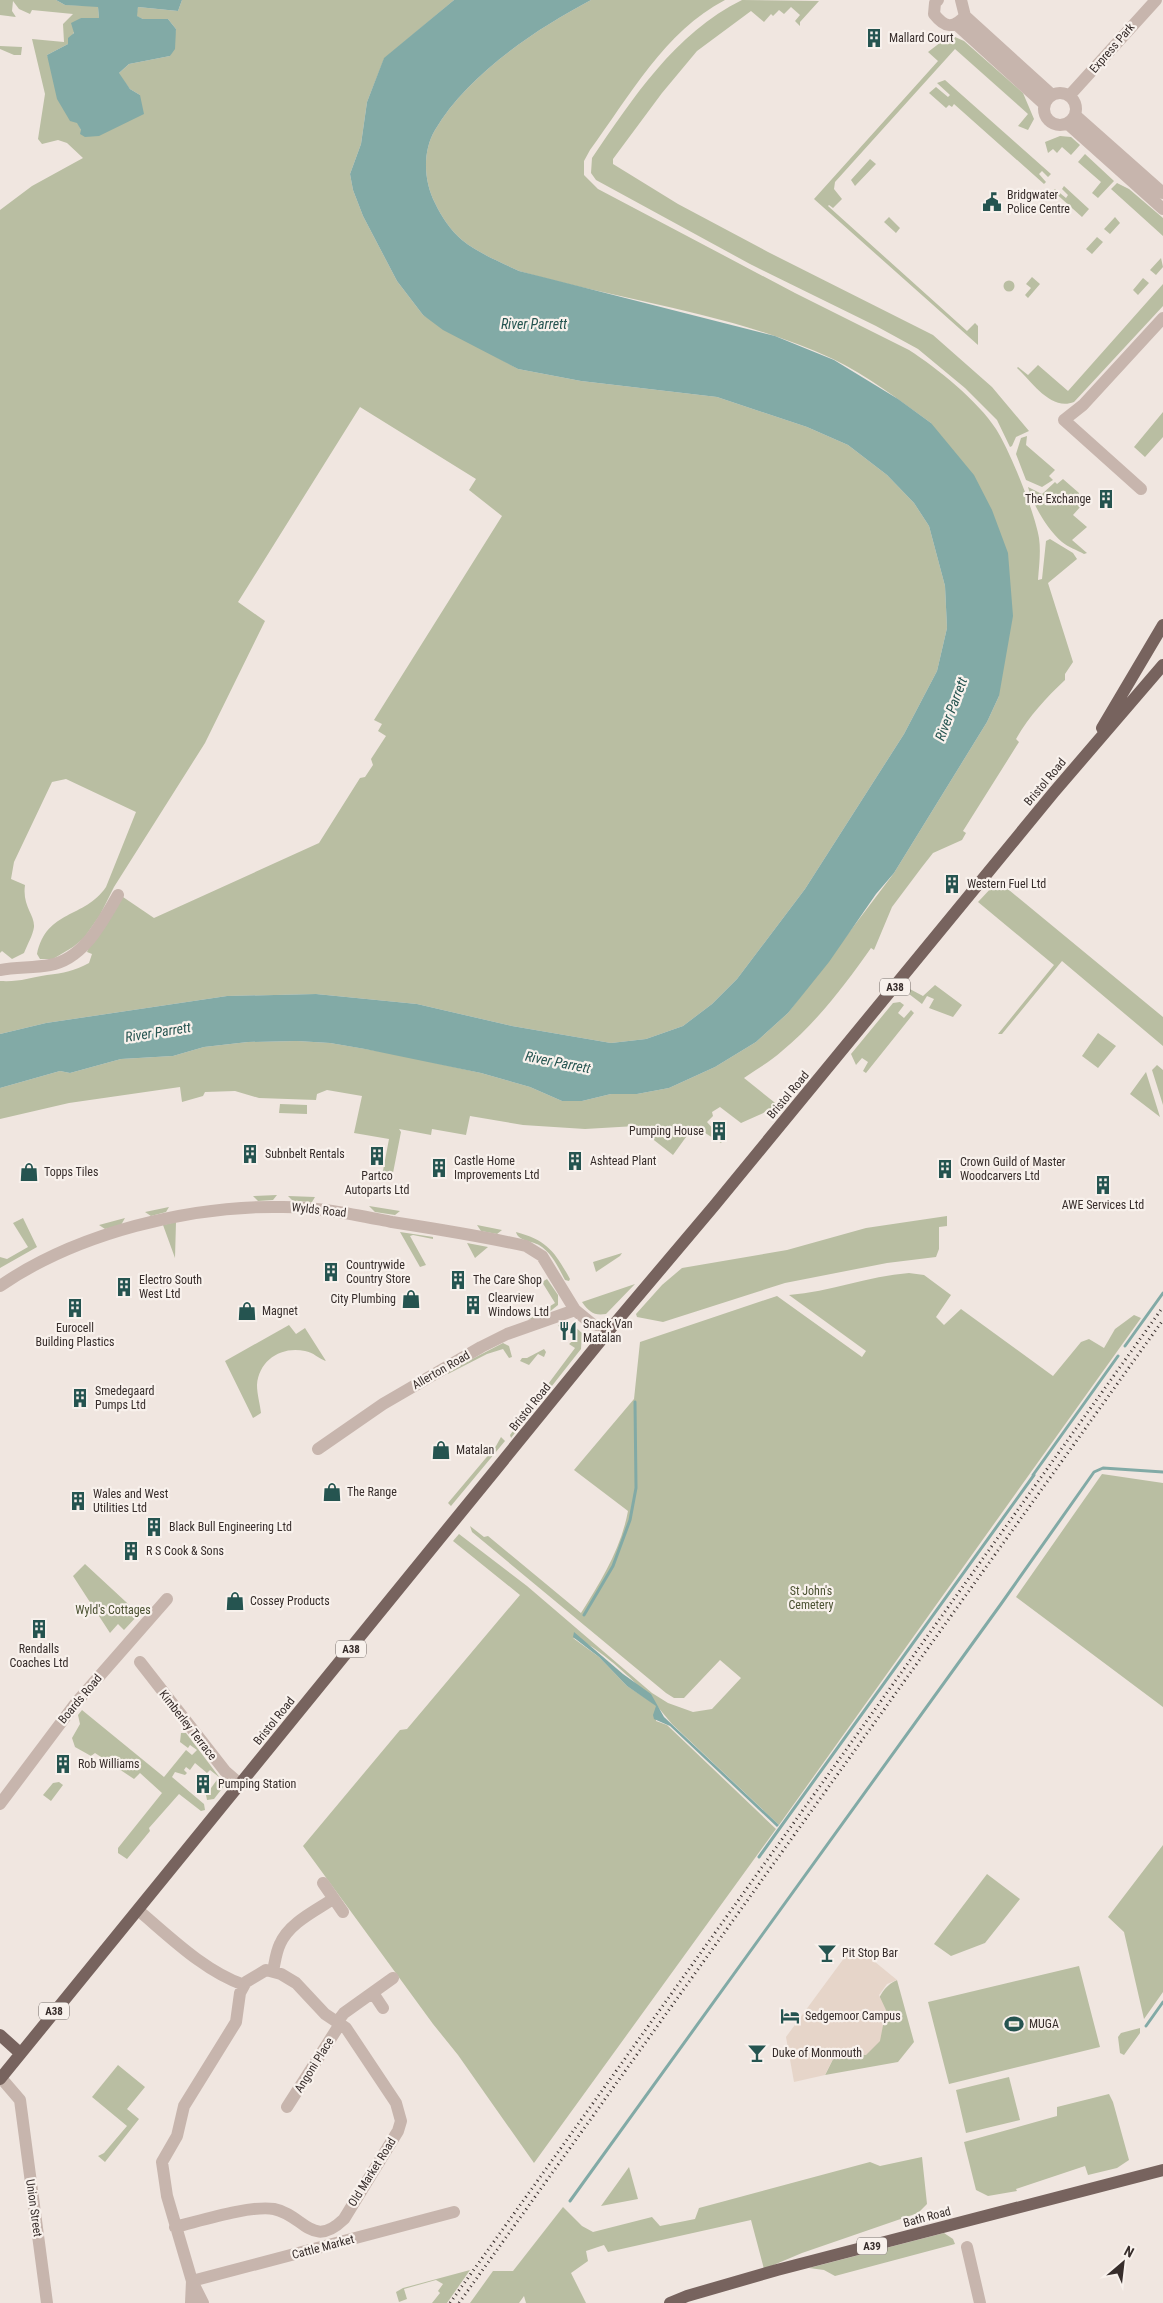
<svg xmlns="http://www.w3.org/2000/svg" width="1163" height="2303" font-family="'Roboto Condensed',sans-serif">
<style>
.green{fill:#b9bea2;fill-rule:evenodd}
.plaza{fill:#e6d5c9}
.water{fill:#82aaa6}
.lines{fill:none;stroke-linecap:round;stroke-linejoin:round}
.stream{stroke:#82aaa6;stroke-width:3}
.minor{stroke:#c7b5ad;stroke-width:12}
.major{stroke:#77635e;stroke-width:12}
.rail{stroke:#372d2b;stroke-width:3;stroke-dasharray:1 4;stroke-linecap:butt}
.labels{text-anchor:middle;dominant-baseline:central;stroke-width:4.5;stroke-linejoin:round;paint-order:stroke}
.shield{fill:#f8f1ec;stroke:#716865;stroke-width:1}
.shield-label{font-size:11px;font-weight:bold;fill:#372d2b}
.poi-label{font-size:12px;fill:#372d2b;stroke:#f8f1ec;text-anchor:start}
.street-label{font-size:12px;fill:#372d2b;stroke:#f8f1ec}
.park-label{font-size:12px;fill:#4b5232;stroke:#f8f1ec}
.water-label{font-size:14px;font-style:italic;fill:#255450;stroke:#f8f1ec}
</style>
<rect width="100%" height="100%" fill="#f0e6e0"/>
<path class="green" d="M0,0H56L65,5L98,6L99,18H81L68,44L47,55L81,130L140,95L130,89L118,74L129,64L170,56L176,29L168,19H143L136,16L138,7L178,11L182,0H454L384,59L367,102L361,144L350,174L353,190L363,216L397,281L423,315L518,369L581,381L717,397L807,427L848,445L887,475L914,503L929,526L945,586L947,628L937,671L904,734L805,889L737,979L712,1004L683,1026L646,1039L611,1043L512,1026L417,1004L316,994L227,996L46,1023L0,1034V981C20,982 29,978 47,975C64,973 74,971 89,963L92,954L87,952L89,947L123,897L154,918L319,843L360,778L365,777L373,765L371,759L386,736L378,731L382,724L374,720L502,516L469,490L476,479L360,407L238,602L265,621L205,743L114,887L100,915L84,938L73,947L53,959H40L37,954C47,909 84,919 106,887L136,812L66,779L52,782L14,862L11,879L25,885C22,906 35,915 34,927C33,935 27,945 24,953L12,959L2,951L0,953V210L32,186L83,158L67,143L58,140L42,144L38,139L45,94L32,39L64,42L63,24L73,14L32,10L30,14L19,9L13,1L12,11L16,17L0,15Z
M591,0H725C665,31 629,97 590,150L584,161V175L598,189L795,293L909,350C937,368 978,401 996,429C1010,451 1035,513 1039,538C1041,552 1039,566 1038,580L1042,579L1046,541L1050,539L1073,553L1077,559L1048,583L1073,662L1065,674V680C1045,699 1030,715 1016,739L1019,742L963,831L966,833L962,840L933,853L922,867L892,907L874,950L871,948C845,985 817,1022 782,1051C771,1061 757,1069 744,1078L779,1106L741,1123L720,1107L712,1112L713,1116L707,1122L723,1140L721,1143L694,1126L673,1155L636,1126L585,1129L523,1125L470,1116L466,1135L432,1129L431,1135L399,1129L401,1132L392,1178L382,1176L389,1139L354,1133L362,1096L327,1090L317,1094L316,1100L259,1098L235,1091L205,1092L203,1096L182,1102L180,1087L69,1103L0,1119V1088L60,1071L70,1073L121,1059L173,1056L204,1047L248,1042L297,1041L330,1043L395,1054L481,1073L530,1087L562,1101H582L611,1094H637L669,1088L715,1067L756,1042L788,1013L894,873L987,722L999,696L931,423C900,401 867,375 833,359C734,313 622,301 519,271C500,262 478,253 462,240C451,231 441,216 435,203C424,182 422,152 435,130C467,75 536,29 591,0Z
M742,0L819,1L800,22V26L795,21L800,15L791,7L784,14L779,10L773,16L771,14L764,22L751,11L697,51L662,93L613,159V164L678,204L768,252L933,335L992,387L1029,431L1016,437L1012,446L1010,447L997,420L965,388L918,349L876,326L750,264L596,180L591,173L592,158C633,98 675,33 742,0Z
M955,37L964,41L1023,93L1034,119L1028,130L1018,126L1028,114L955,49L835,182L834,189L842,199L833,208L829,205L828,206L967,331L975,323L978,326V345L814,199L938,61L928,52L941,42Z
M0,46L22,47L21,55H14L0,49Z
M945,80L1051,174L1048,177L1042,171L1039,174L1046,182L1044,184L954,104L952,107L949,105L946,108L929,93L936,87L948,97L950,95L937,83Z
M1060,136L1071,137L1080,145L1071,155L1062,147L1057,153L1053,149L1048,153L1045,142Z
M1085,154L1114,181L1098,198L1092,193L1101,182L1078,162Z
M870,159L876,164L855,186L851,180Z
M1117,183L1129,189L1163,218V236L1111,189Z
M1064,186L1089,209L1082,217L1053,191L1055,189L1066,198L1068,195L1062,189Z
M889,217L900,228L896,233L884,222Z
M1115,217L1120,223L1110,234L1104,229Z
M1097,237L1103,242L1092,254L1086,249Z
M1161,258L1163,267L1156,275L1150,270Z
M1032,277L1040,284L1028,298L1025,295L1031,288L1026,284Z
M1143,278L1149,283L1138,295L1133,290Z
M1003.5 286a5.5 5.5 0 1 1 11 0a5.5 5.5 0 1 1-11 0Z
M1163,284V306L1074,402C1051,411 1033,383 1017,368L1018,367L1028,375L1038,365L1068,391Z
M1163,412V437L1145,457L1134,447Z
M1027,436L1026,445L1055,470L1049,476L1053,480L1042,487L1026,480L1016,454L1021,438Z
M1063,479L1079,493L1077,498L1081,506L1073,515L1087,527L1072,540L1087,553L1084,554C1077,550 1068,547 1062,542C1047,529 1033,505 1028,487L1042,494L1055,482L1057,484Z
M1003,885L1163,1017V1046L1062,961L1002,1034H998L1054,965L978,902L993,886L1000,889Z
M935,985L962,1005L953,1017L929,1008L934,999L927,996L922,1004L909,994L906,987L923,996Z
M900,1002L904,1005L898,1013L904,1018L911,1010L914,1013L866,1073L863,1071L868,1062L862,1058L856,1065L851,1054L893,1003Z
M1098,1033L1116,1046L1098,1068L1082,1056Z
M1157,1065L1163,1070V1105L1152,1070Z
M1146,1072L1160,1117L1130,1094Z
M280,1104L307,1105V1114L279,1113Z
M277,1195L273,1200L258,1201L253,1196Z
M288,1196L315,1197L312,1202L293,1201Z
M369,1206L400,1211L395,1215L375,1212Z
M169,1207L166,1212L151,1216L145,1212Z
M947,1216V1226L939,1227V1249L936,1257L887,1263L785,1283L663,1322L637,1317L636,1314L662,1285L682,1268L787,1250L866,1228Z
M23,1218L37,1247L0,1268V1257L7,1259L28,1247L13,1223Z
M125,1218L121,1225L105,1229L99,1225Z
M176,1222L175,1258L163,1225Z
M477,1225L502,1230L497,1234L481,1231Z
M400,1232L433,1237V1239L413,1235L410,1236L426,1265L420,1267Z
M516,1232C547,1240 555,1252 570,1279L569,1281L565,1280C558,1267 552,1253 539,1245C532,1241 518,1241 516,1232Z
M467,1243L488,1247L475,1258Z
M622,1253L620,1256L596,1272L593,1262Z
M909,1273L924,1275L951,1295L936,1317L944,1325L961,1309L1053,1376L1081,1342L1089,1339L1104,1348L1115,1329L1134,1315L1141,1318L779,1825L672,1724L657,1706L656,1721L667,1725L776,1829L534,2163L458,2055L433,2024L303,1846L400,1730L407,1729L520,1595L453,1541L459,1534L527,1586L652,1693L668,1703L693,1712L712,1709L741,1678L720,1660L684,1698H674L666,1693L472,1532L470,1526L484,1537L488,1536L581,1613C601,1581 621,1549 628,1511L574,1470L634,1399L640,1342L777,1296L862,1357L866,1351L789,1295C830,1292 868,1276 909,1273ZM573,1638C593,1641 643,1688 656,1705L627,1686L599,1657Z
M547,1279L558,1295V1305L543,1317L528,1320L555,1303L542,1282Z
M635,1284L606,1314C594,1316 589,1312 582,1302Z
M565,1324L573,1325L582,1333L581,1349L511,1438L510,1435L575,1348L569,1344L575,1339L569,1330L562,1333L558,1325Z
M289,1325L296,1334L305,1328L326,1361C319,1359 313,1352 305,1351C281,1346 259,1360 257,1385C257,1394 260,1404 261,1413L253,1418L225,1361Z
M503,1343L509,1346L512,1357L509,1358L503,1349L487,1354L448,1374L447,1372Z
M544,1349L546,1352L544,1357L538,1354L529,1365L520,1361L522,1358H527Z
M501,1437L505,1441L451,1506L448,1503L496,1446Z
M1102,1474L1163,1483V1707L1016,1597Z
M85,1564L139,1614L124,1630L118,1624L110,1633L73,1576Z
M82,1710L164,1777L186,1750L192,1755L197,1750L190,1745L188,1748L180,1742L181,1733H186L220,1778L224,1786L214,1799L207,1800L206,1795L219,1777L210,1770L207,1773L195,1763L190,1770L186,1767L184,1770L187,1773L185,1775L175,1772L172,1777L204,1804L205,1810L201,1811L179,1794L149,1828L150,1831L127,1859L118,1853V1848L162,1793L140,1773L134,1779L95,1753L91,1756L75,1747L72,1738L80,1724L78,1715Z
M59,1782L63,1785L51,1801L43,1795L53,1783Z
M1163,1845V1992L1144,2019L1124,1932L1108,1917Z
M987,1874L1020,1899L985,1943L951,1956L934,1944Z
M1079,1966L1100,2047L949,2084L928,2002Z
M897,1980L914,2042L898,2062L825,2075L838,2049L866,2055C872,2030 871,1991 897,1980Z
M1140,2028V2033L1124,2055L1120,2053L1118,2037L1121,2033Z
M118,2065L145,2087L127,2109L139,2119L105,2162L98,2156L104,2153L127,2126L92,2097Z
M1009,2077L1020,2120L966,2133L956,2090Z
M1109,2094L1113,2102L1129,2160L1117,2168L1088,2175L1085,2166L1016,2189L1017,2191L988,2196L976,2190L964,2142L1057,2116V2107Z
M922,2157L927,2204L918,2213L802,2253L764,2269L751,2220L608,2252L604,2245L586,2251L588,2261L571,2273L586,2303H526L524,2296L519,2303H470L493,2271H513L563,2207L582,2226L593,2232L652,2217L660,2226L695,2219L699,2208L870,2162L880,2166Z
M629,2167L638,2199L601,2206Z
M944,2233L953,2239L955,2244L835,2276L824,2270L809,2268Z
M470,2270L447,2303H432L440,2293L438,2291L443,2284L436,2280L404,2289L407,2299L399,2302L396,2292L403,2288Z"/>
<path class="plaza" d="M850,1950L869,1957L897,1980L887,1984L879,1995L886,2010L880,2041L866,2055L838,2049L825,2075L794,2082L786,2037Z"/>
<path class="water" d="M56,0H182L178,11L138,7L137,16L143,19H168L176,29L175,49L170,56L129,64L119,73L130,89L140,95L144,114L99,136L85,137L80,134L81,130L77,123L70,121L57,99L47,55L68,44V38L74,33L71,23L81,18H99L98,7L65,5Z
M454,0H591C536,29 467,75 435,130C422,152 424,182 435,203C441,216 451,231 462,240C478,253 500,262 519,271L775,336L834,360L898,399L931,423L974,475L992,510L1008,553L1013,616L999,696L987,722L894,873L876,894L829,962L788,1013L756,1042L715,1067L669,1088L637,1094H611L582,1101H562L530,1087L481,1073L365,1049L330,1043L297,1041L248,1042L204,1047L173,1056L121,1059L70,1073L60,1071L0,1088V1034L46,1023L227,996L316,994L417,1004L512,1026L611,1043L646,1039L683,1026L712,1004L737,979L805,889L904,734L937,671L947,628L945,586L929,526L914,503L887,475L848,445L807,427L717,397L581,381L518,369L443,330L423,315L397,281L363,216L353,190L350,174L361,144L367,102L384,58Z
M574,1632L623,1674L651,1694L664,1717L779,1825L777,1827L670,1726L654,1719L653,1715L656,1706L627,1686L599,1657L573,1637Z"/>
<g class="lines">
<path class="stream" d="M1125,1346L1163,1293
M1033,1475L1118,1356
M584,1615L613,1566L630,1520L636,1488L635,1402
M759,1857L1034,1475
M1146,2026L1163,2002
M570,2201L1001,1604L1094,1472L1103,1468L1163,1472"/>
<path class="minor" d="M938,0L935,3L934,14C945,28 953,29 965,16L961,0
M965,16L1052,95
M957,25L1044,104
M1044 109a16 16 0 1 1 32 0a16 16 0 1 1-32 0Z
M1069,96L1156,0
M1075,115L1163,193
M1068,124L1163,209
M1141,489L1064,420L1083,405L1163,318
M0,970C16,967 33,968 50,965C84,959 102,922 118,895
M0,1286C77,1233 190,1205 283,1207C320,1207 356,1215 392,1222C437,1229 482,1236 526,1246L542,1256L575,1310L592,1324L611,1328
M318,1449L383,1404L481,1347L507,1334L575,1310
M140,1662L225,1771L240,1784
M0,1804L75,1704L167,1599
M323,1883L343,1912
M138,1910C170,1937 204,1971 244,1985
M273,1971C275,1962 276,1952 280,1944C289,1923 315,1911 333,1899
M373,1993L383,2008
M337,2022L344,2013L393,1978
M1,2078L20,2100L47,2303
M287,2107L340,2024
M175,2227C200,2221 250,2205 274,2209C304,2215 312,2250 344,2219L398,2131L401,2121L396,2103L346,2028L325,2014L296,1983L281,1974L266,1970L246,1982L240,1993L236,2022L184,2106L177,2136L162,2162L167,2196L192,2281L191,2303
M967,2247L980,2303
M203,2303L192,2281L454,2212"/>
<path class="major" d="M1102,728L1163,625
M0,2035L20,2053
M0,2079L611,1328L714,1206L1054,792L1163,665
M670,2303L687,2296L777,2270L1163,2170"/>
<path class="rail" d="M450,2303L1163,1307
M459,2303L1163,1320"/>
</g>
<defs>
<g id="building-bare" transform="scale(1.5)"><path d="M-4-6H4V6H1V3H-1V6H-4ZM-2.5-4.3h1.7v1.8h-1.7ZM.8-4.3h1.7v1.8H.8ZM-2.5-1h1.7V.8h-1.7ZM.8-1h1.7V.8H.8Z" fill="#255450" stroke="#f8f1ec" stroke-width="2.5" paint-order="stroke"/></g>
<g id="civic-bare" transform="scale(1.5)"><path d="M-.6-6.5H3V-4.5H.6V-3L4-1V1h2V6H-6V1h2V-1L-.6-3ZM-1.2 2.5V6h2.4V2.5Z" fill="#255450" stroke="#f8f1ec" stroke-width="2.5" paint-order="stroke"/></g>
<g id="shop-bare" transform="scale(1.5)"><path d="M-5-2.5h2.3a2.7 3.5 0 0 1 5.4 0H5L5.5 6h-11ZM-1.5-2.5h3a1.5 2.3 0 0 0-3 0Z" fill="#255450" stroke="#f8f1ec" stroke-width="2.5" paint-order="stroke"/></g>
<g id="restaurant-bare" transform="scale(1.5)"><path d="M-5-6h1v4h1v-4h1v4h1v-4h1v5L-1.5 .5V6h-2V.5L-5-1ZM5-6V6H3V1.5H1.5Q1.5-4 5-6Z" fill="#255450" stroke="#f8f1ec" stroke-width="2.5" paint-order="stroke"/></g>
<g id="bar-bare" transform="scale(1.5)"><path d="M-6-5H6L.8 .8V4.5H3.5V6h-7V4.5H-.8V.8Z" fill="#255450" stroke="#f8f1ec" stroke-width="2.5" paint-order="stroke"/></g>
<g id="hotel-bare" transform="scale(1.5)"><path d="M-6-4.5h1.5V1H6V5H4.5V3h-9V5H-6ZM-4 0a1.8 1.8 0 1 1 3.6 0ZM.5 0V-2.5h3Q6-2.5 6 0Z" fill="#255450" stroke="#f8f1ec" stroke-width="2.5" paint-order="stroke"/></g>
<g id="stadium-bare" transform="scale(1.5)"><path d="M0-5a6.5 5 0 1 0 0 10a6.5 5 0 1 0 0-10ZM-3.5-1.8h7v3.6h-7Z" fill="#255450" stroke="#f8f1ec" stroke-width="2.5" paint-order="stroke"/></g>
</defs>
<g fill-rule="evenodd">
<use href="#building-bare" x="874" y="38"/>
<use href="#civic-bare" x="992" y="202"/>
<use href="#building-bare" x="1106" y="499"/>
<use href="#building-bare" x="952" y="884"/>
<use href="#building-bare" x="719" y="1131"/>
<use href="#building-bare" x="250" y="1154"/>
<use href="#building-bare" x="377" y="1156"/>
<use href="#building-bare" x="575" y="1161"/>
<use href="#building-bare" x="439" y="1168"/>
<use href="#building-bare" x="945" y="1169"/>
<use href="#shop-bare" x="29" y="1172"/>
<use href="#building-bare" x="1103" y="1185"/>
<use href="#building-bare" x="331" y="1272"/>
<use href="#building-bare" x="458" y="1280"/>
<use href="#building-bare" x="124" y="1287"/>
<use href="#shop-bare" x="411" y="1299"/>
<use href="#building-bare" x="473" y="1305"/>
<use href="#building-bare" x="75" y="1308"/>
<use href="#shop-bare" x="247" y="1311"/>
<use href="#restaurant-bare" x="568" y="1331"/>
<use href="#building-bare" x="80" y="1398"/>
<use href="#shop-bare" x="441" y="1450"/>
<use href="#shop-bare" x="332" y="1492"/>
<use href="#building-bare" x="78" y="1501"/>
<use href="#building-bare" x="154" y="1527"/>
<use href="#building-bare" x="131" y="1551"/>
<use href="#shop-bare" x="235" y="1601"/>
<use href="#building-bare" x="39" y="1629"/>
<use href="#building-bare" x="63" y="1764"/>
<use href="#building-bare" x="203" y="1784"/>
<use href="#bar-bare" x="827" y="1953"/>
<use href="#hotel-bare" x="790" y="2016"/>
<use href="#stadium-bare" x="1014" y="2024"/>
<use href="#bar-bare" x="757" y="2053"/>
</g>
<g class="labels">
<g class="shield">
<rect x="880" y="978.5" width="30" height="17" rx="4"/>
<rect x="336" y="1640.5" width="30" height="17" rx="4"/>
<rect x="39" y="2002.5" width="30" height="17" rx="4"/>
<rect x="857" y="2237.5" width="30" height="17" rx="4"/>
</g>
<g class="shield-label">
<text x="895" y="987">A38</text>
<text x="351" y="1649">A38</text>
<text x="54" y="2011">A38</text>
<text x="872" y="2246">A39</text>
</g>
<g class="poi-label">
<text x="889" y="38">Mallard Court</text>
<text x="1007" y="195">Bridgwater<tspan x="1007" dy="14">Police Centre</tspan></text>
<text x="1091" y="499" text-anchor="end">The Exchange</text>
<text x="967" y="884">Western Fuel Ltd</text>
<text x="704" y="1131" text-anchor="end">Pumping House</text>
<text x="265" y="1154">Subnbelt Rentals</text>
<text x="454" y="1161">Castle Home<tspan x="454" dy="14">Improvements Ltd</tspan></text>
<text x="590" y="1161">Ashtead Plant</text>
<text x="960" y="1162">Crown Guild of Master<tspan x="960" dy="14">Woodcarvers Ltd</tspan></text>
<text x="44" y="1172">Topps Tiles</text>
<text x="377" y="1176" text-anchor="middle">Partco<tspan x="377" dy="14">Autoparts Ltd</tspan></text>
<text x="1103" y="1205" text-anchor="middle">AWE Services Ltd</text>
<text x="346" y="1265">Countrywide<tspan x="346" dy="14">Country Store</tspan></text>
<text x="139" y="1280">Electro South<tspan x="139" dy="14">West Ltd</tspan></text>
<text x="473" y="1280">The Care Shop</text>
<text x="488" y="1298">Clearview<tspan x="488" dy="14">Windows Ltd</tspan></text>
<text x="396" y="1299" text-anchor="end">City Plumbing</text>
<text x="262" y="1311">Magnet</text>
<text x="583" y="1324">Snack Van<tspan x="583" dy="14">Matalan</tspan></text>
<text x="75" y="1328" text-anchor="middle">Eurocell<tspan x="75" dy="14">Building Plastics</tspan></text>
<text x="95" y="1391">Smedegaard<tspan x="95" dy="14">Pumps Ltd</tspan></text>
<text x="456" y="1450">Matalan</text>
<text x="347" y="1492">The Range</text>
<text x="93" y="1494">Wales and West<tspan x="93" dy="14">Utilities Ltd</tspan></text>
<text x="169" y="1527">Black Bull Engineering Ltd</text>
<text x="146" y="1551">R S Cook &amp; Sons</text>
<text x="250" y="1601">Cossey Products</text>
<text x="39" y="1649" text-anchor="middle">Rendalls<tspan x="39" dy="14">Coaches Ltd</tspan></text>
<text x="78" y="1764">Rob Williams</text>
<text x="218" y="1784">Pumping Station</text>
<text x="842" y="1953">Pit Stop Bar</text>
<text x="805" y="2016">Sedgemoor Campus</text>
<text x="1029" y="2024">MUGA</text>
<text x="772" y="2053">Duke of Monmouth</text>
</g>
<g class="street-label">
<text transform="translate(1112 48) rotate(-49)">Express Park</text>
<text transform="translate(1045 782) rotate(-50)">Bristol Road</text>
<text transform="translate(788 1095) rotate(-50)">Bristol Road</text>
<text transform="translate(319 1210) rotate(6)">Wylds Road</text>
<text transform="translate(441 1370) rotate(-30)">Allerton Road</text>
<text transform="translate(530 1407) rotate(-51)">Bristol Road</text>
<text transform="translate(80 1699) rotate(-50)">Boards Road</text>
<text transform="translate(274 1721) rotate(-51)">Bristol Road</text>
<text transform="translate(188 1725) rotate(52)">Kimberley Terrace</text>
<text transform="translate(314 2065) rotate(-58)">Angoni Place</text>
<text transform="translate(372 2172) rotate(-58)">Old Market Road</text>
<text transform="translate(34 2208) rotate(82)">Union Street</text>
<text transform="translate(927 2217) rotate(-15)">Bath Road</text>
<text transform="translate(323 2247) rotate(-15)">Cattle Market</text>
</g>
<g class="park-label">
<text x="811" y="1591">St John's<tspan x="811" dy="14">Cemetery</tspan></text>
<text x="113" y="1610">Wyld's Cottages</text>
</g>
<g class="water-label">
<text x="534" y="324">River Parrett</text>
<text transform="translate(951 709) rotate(-69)">River Parrett</text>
<text transform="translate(158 1032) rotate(-9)">River Parrett</text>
<text transform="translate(558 1062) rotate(11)">River Parrett</text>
</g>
</g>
<g transform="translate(1123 2263) rotate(28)" stroke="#f8f1ec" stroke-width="4" paint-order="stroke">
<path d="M0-4L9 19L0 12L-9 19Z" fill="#372d2b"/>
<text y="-8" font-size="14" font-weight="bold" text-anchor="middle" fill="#372d2b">N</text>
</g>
</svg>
